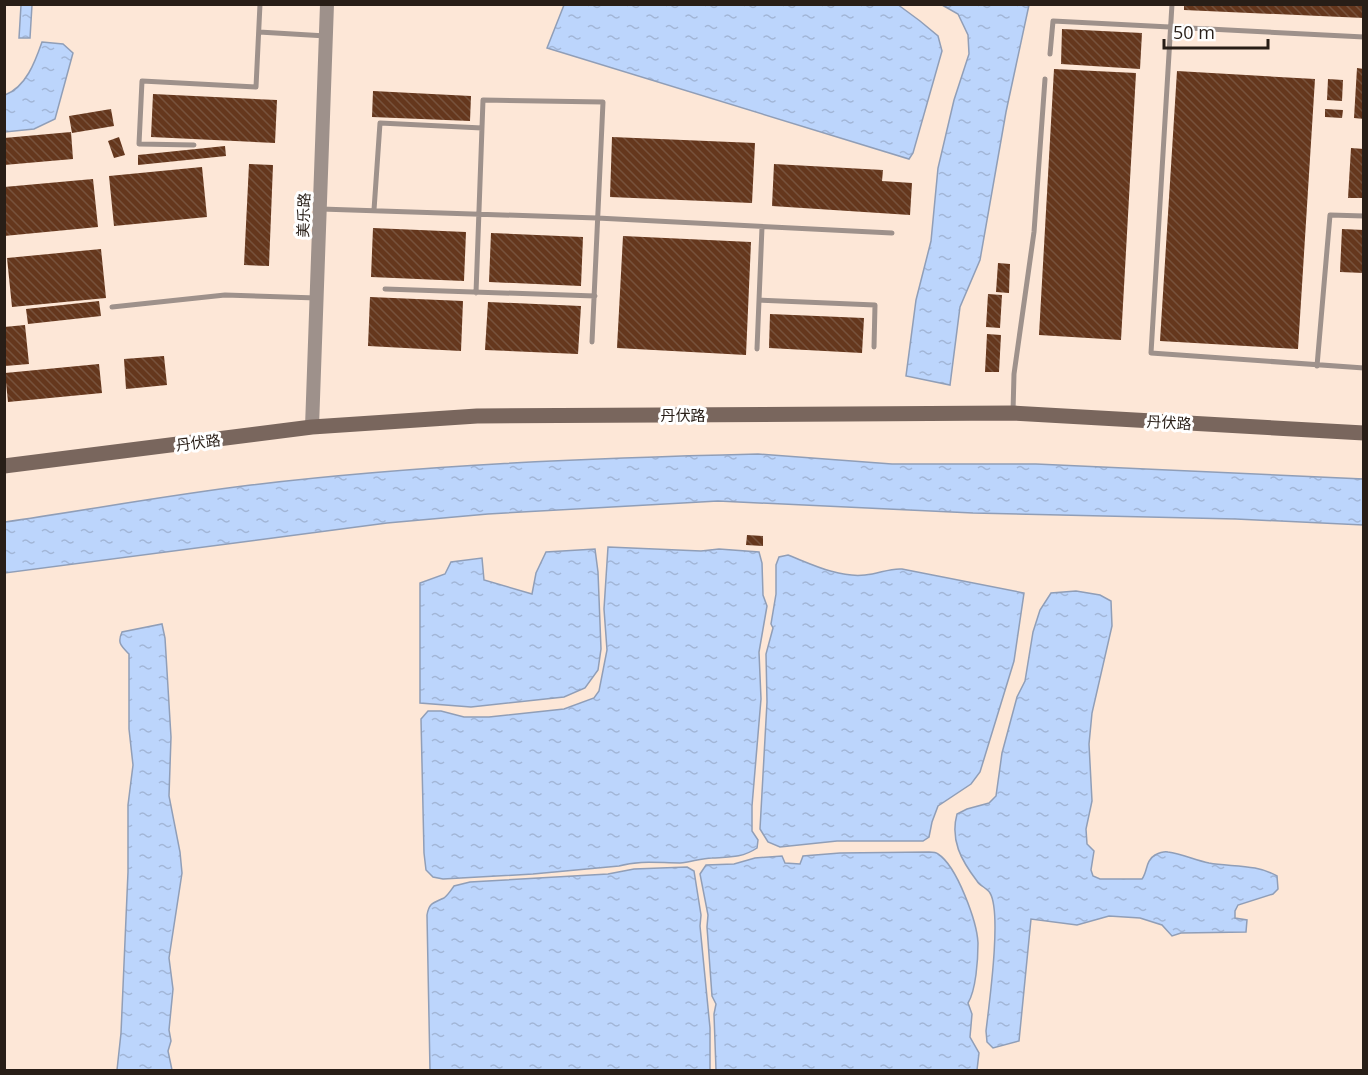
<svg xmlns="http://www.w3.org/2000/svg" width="1368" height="1075" font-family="'Open Sans','Noto Sans SC',sans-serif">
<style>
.water{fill:url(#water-ripples);stroke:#909eb7;stroke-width:1.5}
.building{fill:url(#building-back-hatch)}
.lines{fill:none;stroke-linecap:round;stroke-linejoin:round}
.service{stroke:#9e918b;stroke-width:5}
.tertiary{stroke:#9e918b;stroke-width:14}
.secondary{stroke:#79665d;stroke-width:15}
.labels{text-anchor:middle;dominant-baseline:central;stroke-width:6;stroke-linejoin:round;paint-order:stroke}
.street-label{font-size:15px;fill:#281e17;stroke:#fff}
</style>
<defs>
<pattern id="water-ripples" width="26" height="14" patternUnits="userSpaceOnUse" patternTransform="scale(1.5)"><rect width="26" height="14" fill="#bcd5fc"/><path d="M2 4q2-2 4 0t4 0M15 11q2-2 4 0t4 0" fill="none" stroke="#a2b6d7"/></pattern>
<pattern id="building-back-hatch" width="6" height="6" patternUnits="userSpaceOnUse" patternTransform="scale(1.5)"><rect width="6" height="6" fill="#65371d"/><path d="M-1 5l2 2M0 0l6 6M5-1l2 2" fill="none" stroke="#77523c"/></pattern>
</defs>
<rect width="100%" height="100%" fill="#fde7d7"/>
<path class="water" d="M897,4L920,21L938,36L942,51L913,153L909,159L547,48L564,5Z
M21,5H32L30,38H19Z
M942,5H1029L1006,112L980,260L960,307L950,385L906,376L916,300L931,241L938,168L954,100L969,54L968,35L958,14Z
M42,42L63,44L73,53L55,119L34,129L5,132V95C26,87 35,62 42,42Z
M758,454L892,464H1036L1363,479V525L1236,519L973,513L718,501L488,514L387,523L5,573V522C87,510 169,495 251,485C420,465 589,458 758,454Z
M608,547L701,551L719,549L759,552L762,563L763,595L767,606L759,652L761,699L752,806V831L758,840L757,848C742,858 730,857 712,858C702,858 691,862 680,863C659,863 639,860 619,866L533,874L443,879L433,877L426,870L424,853L421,719L428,711H441L464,717H489L564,709L594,698L599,691L607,650L604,609Z
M595,549L598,572L601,649L598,670L585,688L564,697L471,707L420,703V583L445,574L451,562L482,558L484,580L532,594L536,573L546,552Z
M788,555C811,564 839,578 865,575C879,574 889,568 902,569L1024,593L1014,661L980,772L971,784L938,806L932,822L929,837L923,841H837L780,847L768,842L760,829L767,702L766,654L773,628L771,624L776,594V565L779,557Z
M1076,591L1100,595L1111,601L1112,626L1092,713L1089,744L1092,801L1086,829L1087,844L1094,851L1091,870L1093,876L1100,879H1142C1148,871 1145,861 1155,855C1159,853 1164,851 1168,852C1182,854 1195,860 1209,863C1231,867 1257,864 1277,876L1278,889L1273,894L1238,905L1235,911V918L1247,920L1246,932L1181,933L1172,936L1162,925L1140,918L1109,916L1077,925L1031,919L1019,1041L993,1048L987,1042L986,1031C989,1005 1002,913 990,893C987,888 980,886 977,881C961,860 950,840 957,814L967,809L989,803L996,796L1002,753L1017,697L1025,681L1033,632L1040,610L1051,593Z
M162,624L165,638L171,737L169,796L180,852L182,873L169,958L173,989L169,1030L171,1041L168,1051L172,1070H117L121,1033L128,872V805L133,765L129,729V654C121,646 117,643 122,632Z
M929,852C932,852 936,852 938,854C957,866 977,922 978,943C978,960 976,990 968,1003L972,1014L970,1037L979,1053L977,1070H716L714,1014L716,1004L712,996L707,927L708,915L700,874L706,865L734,864L755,858L782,856L785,863L800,864L803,856L840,853Z
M687,867L694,871L701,915L700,926L710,1028V1070H430L427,915C429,903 433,903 444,898C448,895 451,890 454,886L470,882L608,874L634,869Z"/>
<path class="building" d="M1184,4H1364V18L1184,10Z
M1062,29L1142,33L1140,69L1061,64Z
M1357,68L1364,69V119L1354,118Z
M1054,69L1136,73L1121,340L1039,335Z
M1177,71L1315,79L1298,349L1160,341Z
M1328,79L1343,80L1342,101L1327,100Z
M373,91L471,96L470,121L372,117Z
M153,94L277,100L275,143L151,137Z
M111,109L114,126L72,133L69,116Z
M1325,109L1343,110L1342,118L1325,117Z
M71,132L73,159L4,165V138Z
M119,137L125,155L114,158L108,141Z
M612,137L755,143L752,203L610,197Z
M225,146L226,156L138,165V155Z
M1351,148L1364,149V198H1348Z
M249,164L273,165L269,266L244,265Z
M774,164L883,170L882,181L912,183L910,215L772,206Z
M202,167L207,217L114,226L109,176Z
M93,179L98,227L4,236V187Z
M373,228L466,232L464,281L371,277Z
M1342,229L1364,230V273L1340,272Z
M491,233L583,237L581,286L489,282Z
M623,236L751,242L746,355L617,348Z
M101,249L106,298L12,307L7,258Z
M998,263L1010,264L1009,293L996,292Z
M988,294L1002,295L1000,328L986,327Z
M370,297L463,301L461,351L368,346Z
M99,301L101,316L28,324L26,309Z
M488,302L581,306L578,354L485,350Z
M770,314L864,318L862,353L769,348Z
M25,325L29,364L5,366L4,327Z
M987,334L1001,335L999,372H985Z
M164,356L167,385L126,389L124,359Z
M99,364L102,393L8,402L5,373Z
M747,535L763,536V546L746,545Z"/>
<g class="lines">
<path class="service" d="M1172,4L1151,353L1364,368
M259,32L326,36
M1050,54L1053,21L1364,37
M194,145L139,144L142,81L256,87L260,4
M321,209L597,218L892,233
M374,210L380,123L482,128
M385,289L595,296
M476,293L483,100L603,102L592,342
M759,300L875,305L874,347
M112,307L225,295L317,298
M757,349L762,227
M1317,366L1330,215L1364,216
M1013,412L1014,374L1034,232L1045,79"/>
<path class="tertiary" d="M312,427L327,4"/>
<path class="secondary" d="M4,466L312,427L477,416L1013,413L1364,433"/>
</g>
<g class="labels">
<g class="street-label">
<text transform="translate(303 215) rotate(-88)">美乐路</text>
<text x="683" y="415">丹伏路</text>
<text transform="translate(1169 422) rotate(3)">丹伏路</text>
<text transform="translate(198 442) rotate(-7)">丹伏路</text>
</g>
</g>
<rect width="1368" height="1075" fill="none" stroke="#281e17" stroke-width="12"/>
<path d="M1164 39v9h104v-9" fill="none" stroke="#281e17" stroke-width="3"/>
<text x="1173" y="39" font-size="18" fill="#281e17" stroke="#ffffff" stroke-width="4.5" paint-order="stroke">50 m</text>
</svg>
